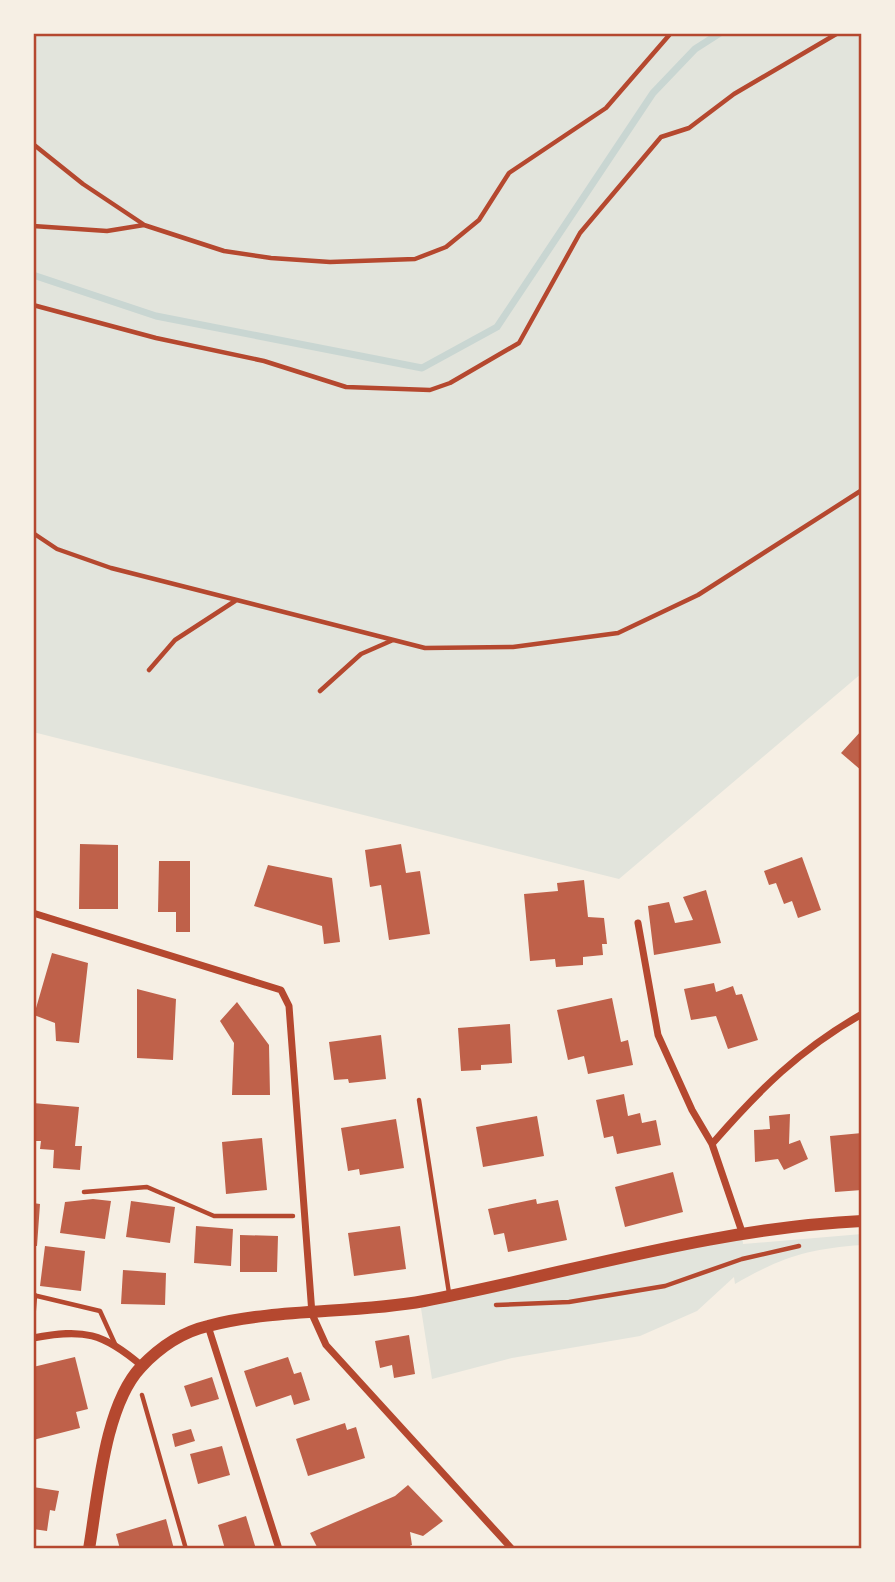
<svg xmlns="http://www.w3.org/2000/svg" width="895" height="1582" font-family="'Space Grotesk',sans-serif">
<style>
.green{fill:#e2e4dc}
.lines{fill:none;stroke-linecap:round;stroke-linejoin:round}
.stream{stroke:#c9d6d2;stroke-width:7}
.building{fill:#bf614a}
.path{stroke:#b5482f;stroke-width:4.5}
.service{stroke:#b5482f;stroke-width:4.5}
.minor{stroke:#b5482f;stroke-width:7}
.tertiary{stroke:#b5482f;stroke-width:12}
.neatline{fill:none;stroke:#b5482f;stroke-width:2.5}
</style>
<rect width="100%" height="100%" fill="#f6efe4"/>
<path class="green" d="M33,33H862V673L619,879L33,732Z
M742,1232L743,1244L862,1234V1245C807,1249 782,1257 735,1284L734,1277L697,1311L640,1336L512,1358L432,1379L420,1302Z"/>
<g class="lines">
<path class="stream" d="M33,275L156,316L422,368L497,327L653,93L695,49L720,33"/>
</g>
<path class="building" d="M862,730V771L841,753Z
M80,844L118,845V909H79Z
M401,844L406,873L420,871L430,934L389,940L381,885L370,887L365,850Z
M802,857L821,910L798,918L792,901L784,904L776,883L769,885L764,871Z
M159,861H190V932H176V912H158Z
M268,865L332,878L340,942L324,944L322,926L254,906Z
M584,880L588,917L604,918L607,944H602L603,955L583,957V965L556,967L555,959L530,961L524,894L558,891L557,883Z
M706,890L721,943L654,955L648,906L669,902L675,923L693,920L683,897Z
M52,953L88,963L79,1043L56,1041L55,1023L34,1015Z
M714,983L716,992L733,986L736,995L742,994L758,1040L728,1049L716,1016L691,1020L684,989Z
M137,989L176,999L173,1060L137,1058Z
M612,998L621,1042L628,1040L633,1065L588,1074L584,1056L568,1060L557,1010Z
M237,1002L269,1045L270,1095H232L234,1043L220,1021Z
M510,1024L512,1063L481,1065V1070L461,1071L458,1028Z
M381,1035L386,1079L349,1083L348,1079L334,1080L329,1042Z
M624,1094L628,1116L640,1113L642,1123L656,1120L661,1145L617,1154L613,1136L604,1138L596,1100Z
M33,1103L79,1107L75,1146H82L80,1170L53,1168L54,1150L40,1149L41,1141H33Z
M790,1114L789,1144L800,1140L808,1159L784,1170L778,1159L755,1162L754,1130L770,1129L769,1116Z
M537,1116L544,1156L483,1167L476,1127Z
M396,1119L404,1168L360,1175L359,1169L348,1171L341,1128Z
M862,1133V1190L835,1192L830,1136Z
M262,1138L267,1190L226,1194L222,1142Z
M673,1172L683,1212L625,1227L615,1187Z
M93,1199L111,1201L105,1239L60,1233L65,1202Z
M536,1199L537,1204L558,1200L567,1240L508,1252L504,1233L494,1235L488,1209Z
M131,1201L175,1207L170,1243L126,1237Z
M33,1203L40,1204L37,1246H33Z
M196,1226L233,1229L231,1266L194,1263Z
M400,1226L406,1269L354,1276L348,1233Z
M240,1235L278,1236L277,1272H240Z
M45,1246L85,1251L81,1291L40,1286Z
M123,1270L166,1273L165,1305L121,1304Z
M409,1335L415,1374L394,1378L392,1365L380,1368L375,1341Z
M75,1357L88,1409L76,1412L80,1428L33,1440V1367Z
M288,1357L294,1374L301,1372L310,1400L294,1405L291,1395L256,1407L244,1371Z
M212,1377L219,1399L191,1407L184,1386Z
M345,1423L347,1430L356,1427L365,1458L308,1476L296,1439Z
M191,1429L195,1441L175,1447L172,1434Z
M222,1446L230,1475L198,1484L190,1454Z
M408,1485L443,1521L423,1536L410,1532L412,1545L403,1549H318L310,1533L395,1496Z
M33,1487L59,1491L55,1511L50,1510L47,1531L33,1529Z
M246,1516L256,1549H225L218,1525Z
M166,1519L174,1549H120L116,1534Z"/>
<g class="lines">
<path class="path" d="M33,144L83,184L143,224
M33,226L107,231L144,225L224,251L271,258L330,262L415,259L446,247L479,220L509,173L606,108L671,33
M33,305L156,338L264,361L346,387L430,390L450,383L519,343L580,233L661,137L689,128L734,94L838,33
M33,533L57,549L111,568L425,648L513,647L618,633L698,595L862,490
M149,670L175,640L235,601
M320,691L361,654L393,640
M84,1192L147,1187L214,1216H293
M496,1305L569,1302L665,1286L742,1259L799,1246
M142,1395L186,1549"/>
<path class="service" d="M419,1100L449,1293
M33,1295L100,1311L115,1344
M33,1321L35,1295"/>
<path class="minor" d="M33,913L281,990L289,1006L312,1314L326,1345L512,1549
M638,923L658,1035L692,1110L712,1144L742,1232
M712,1144C759,1090 799,1050 862,1014
M208,1326L279,1549
M33,1338C84,1328 103,1333 142,1366"/>
<path class="tertiary" d="M89,1549C98,1497 104,1406 141,1367C159,1348 182,1332 208,1326C276,1308 354,1314 424,1301C570,1273 713,1228 862,1221"/>
</g>
<rect width="895" height="1582" fill="none" stroke="#f6efe4" stroke-width="70"/>
<rect x="35" y="35" width="825" height="1512" class="neatline"/>
</svg>
